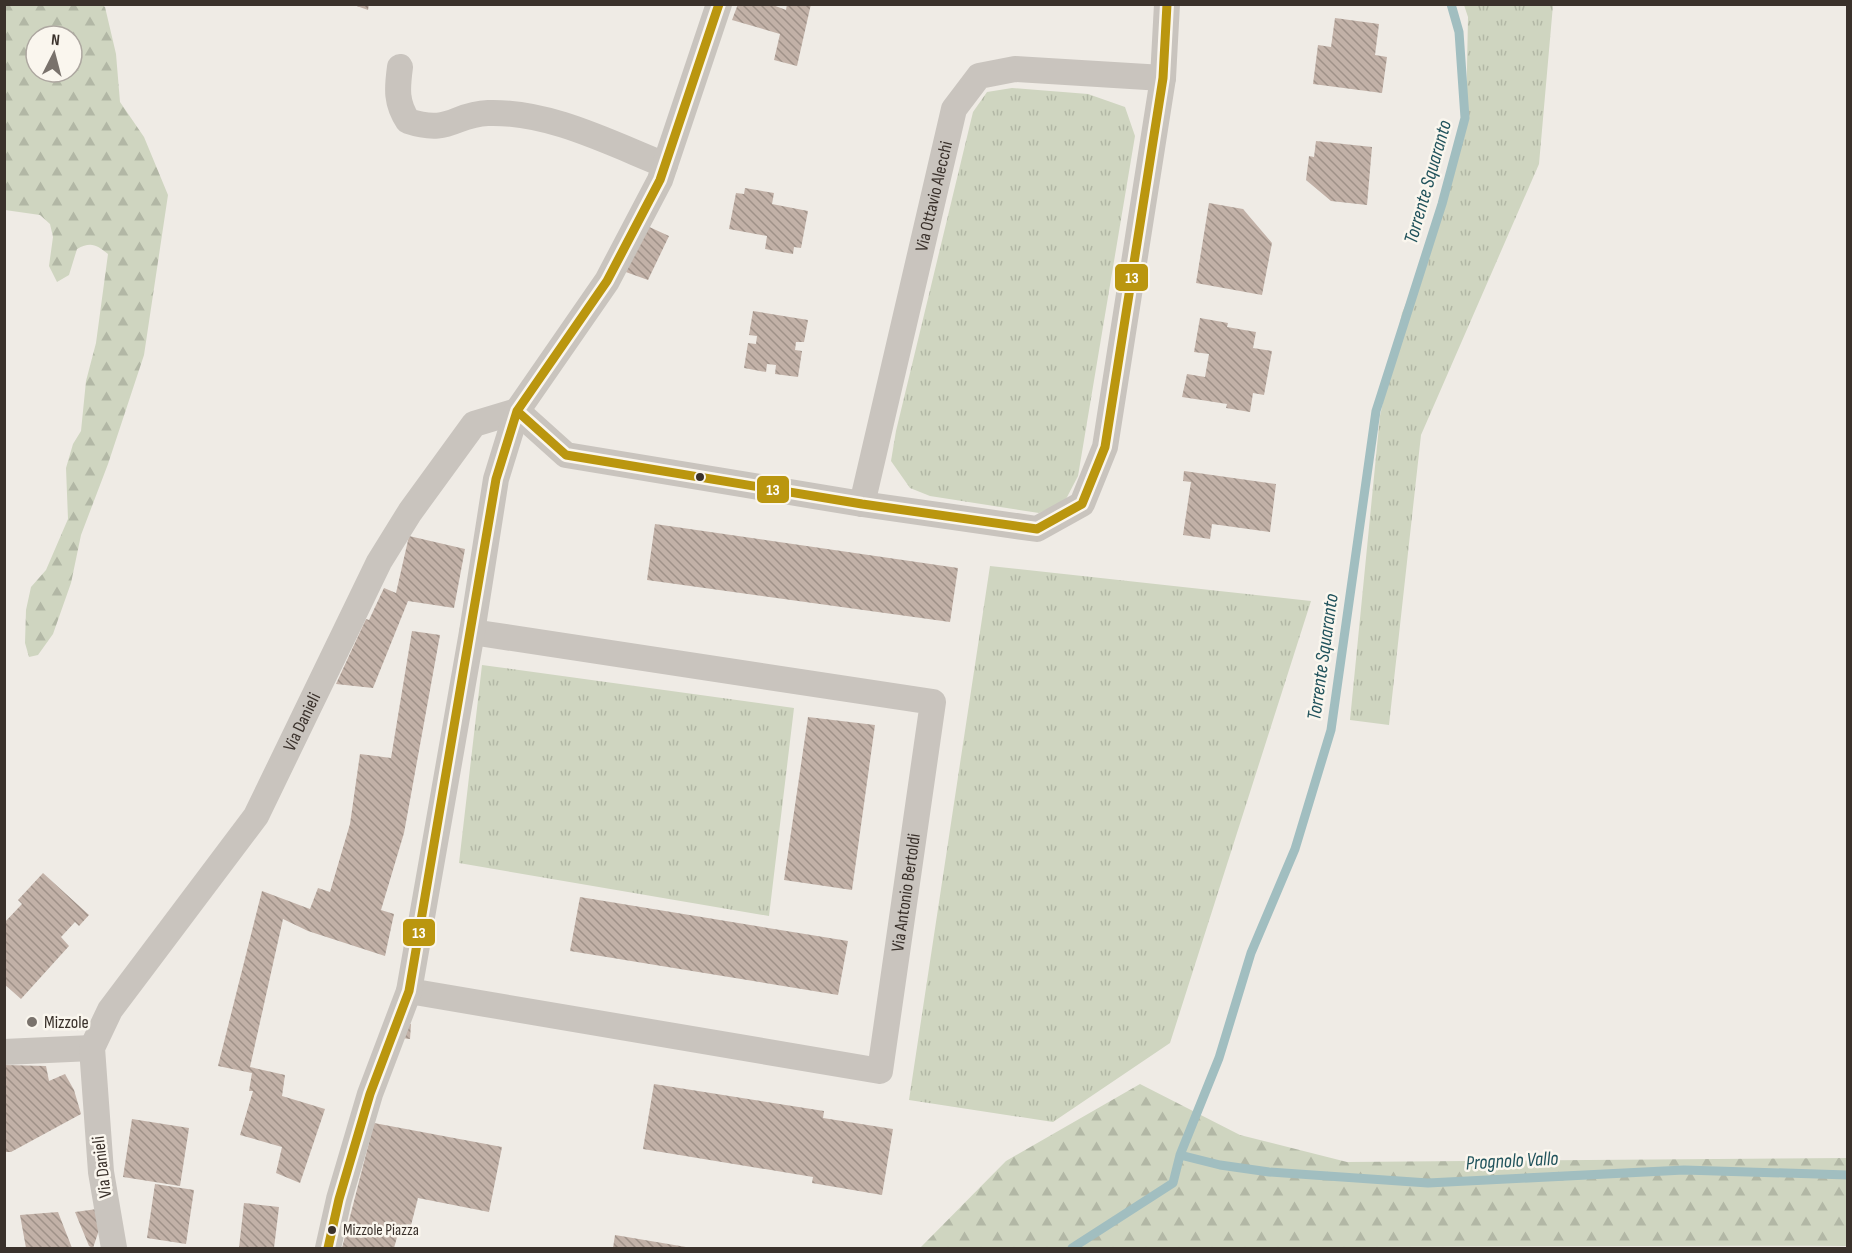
<svg xmlns="http://www.w3.org/2000/svg" width="1852" height="1253" font-family="'Sofia Sans Condensed',sans-serif">
<style>
.grass{fill:url(#grass-tufts)}
.forest{fill:url(#forest-firs);fill-rule:evenodd}
.lines{fill:none;stroke-linecap:round;stroke-linejoin:round}
.stream{stroke:#a1bec0;stroke-width:9}
.building{fill:url(#building-back-hatch)}
.minor{stroke:#c9c4be;stroke-width:26}
.bus-1-casing{stroke:#faf6ee;stroke-width:14}
.bus-1{stroke:#ba960f;stroke-width:9}
.bus-dot{fill:#3a312b;stroke:#faf6ee;stroke-width:2}
.poi-dot{fill:#79726c;stroke:#faf6ee;stroke-width:2}
.labels{text-anchor:middle;dominant-baseline:central;stroke-width:5;stroke-linejoin:round;paint-order:stroke}
.bus-label{font-size:16px;fill:#3a312b;stroke:#faf6ee;text-anchor:start}
.street-label{font-size:18px;fill:#3a312b;stroke:#faf6ee}
.poi-label{font-size:18px;fill:#3a312b;stroke:#faf6ee;text-anchor:start}
.water-label{font-size:20px;font-style:italic;fill:#21535c;stroke:#faf6ee}
.line-badge{stroke:#faf6ee;stroke-width:2}
.badge-label{font-size:16px;text-anchor:middle;font-weight:bold;fill:#fff}
</style>
<defs>
<pattern id="grass-tufts" width="24" height="20" patternUnits="userSpaceOnUse" patternTransform="scale(1.5)"><rect width="24" height="20" fill="#cfd5c0"/><path d="M3 7l-1-3M5 7V3M7 7l1-3M15 17l-1-3M17 17v-4M19 17l1-3" fill="none" stroke="#b2b7a5"/></pattern>
<pattern id="forest-firs" width="22" height="20" patternUnits="userSpaceOnUse" patternTransform="scale(1.5)"><rect width="22" height="20" fill="#cfd5c0"/><path d="M5 1l3.5 6h-7zM16 11l3.5 6h-7z" fill="#b2b7a5"/></pattern>
<pattern id="building-back-hatch" width="6" height="6" patternUnits="userSpaceOnUse" patternTransform="scale(1.5)"><rect width="6" height="6" fill="#c2b1a7"/><path d="M-1 5l2 2M0 0l6 6M5-1l2 2" fill="none" stroke="#9f9188"/></pattern>
</defs>
<rect width="100%" height="100%" fill="#efebe5"/>
<path class="grass" d="M1464,5H1553L1539,164L1421,435L1389,725L1350,720L1380,416L1402,313L1434,239L1466,117L1468,17Z
M1012,88L1088,94L1125,107L1135,136L1078,476L1065,501L1039,513L930,496L910,488L891,461L896,431L973,112L987,92Z
M990,566L1311,601L1170,1043L1053,1122L909,1100Z
M482,665L794,708L769,916L459,863Z"/>
<path class="forest" d="M102,5L105,7L116,54L120,102L144,137L168,195L144,355L108,464L81,535L71,583L53,634L38,655L29,657L25,643L26,610L31,587L46,570L68,519L66,468L73,444L81,431L86,381L96,343L108,254C97,245 91,241 77,249L69,275L57,282L49,266L53,237L50,224L40,215L5,210V5ZM36,36H72V72H36Z
M1140,1084L1240,1135L1347,1162L1847,1158V1246C1538,1245 1230,1249 920,1248L1006,1161Z"/>
<g class="lines">
<path class="stream" d="M1180,1155L1220,1165L1269,1172L1428,1183L1684,1170L1848,1175
M1072,1248L1173,1183L1180,1155L1219,1058L1251,953L1295,849L1331,730L1376,411L1442,204L1465,118L1459,32L1451,4"/>
</g>
<path class="building" d="M351,4H369L368,10Z
M738,4H770L786,10L787,4H811L797,66L774,60L780,34L732,20Z
M1335,18L1379,24L1375,55L1387,57L1382,93L1313,84L1318,45L1331,47Z
M1316,141L1372,147L1367,205L1331,201L1306,180L1309,156L1314,157Z
M745,188L774,193L772,204L808,211L801,248L794,247L793,254L765,249L767,236L729,229L736,193L744,194Z
M1209,203L1243,209L1272,243L1262,295L1196,283Z
M645,225L669,236L648,280L623,271Z
M753,311L808,320L804,342H796L795,350L802,351L798,377L775,374L776,365L767,364L766,372L744,368L748,343L756,344L757,336L749,335Z
M1200,318L1228,323L1227,327L1256,332L1253,348L1272,351L1264,395L1253,393L1250,412L1226,408L1227,404L1182,397L1187,374L1205,377L1209,354L1194,352Z
M1184,471L1276,484L1270,532L1212,524L1210,539L1183,535L1191,482L1183,481Z
M655,524L958,568L950,622L647,580Z
M409,536L465,549L454,608L408,601L373,688L336,684L366,619L369,620L384,588L396,593Z
M412,631L440,635L404,833L381,910L394,914L385,956L308,931L283,919L250,1067L285,1075L282,1096L325,1109L300,1183L276,1173L282,1147L240,1135L253,1091H249L252,1073L218,1066L262,891L310,909L318,888L330,892L350,824L360,754L391,758Z
M808,717L875,725L852,890L784,880Z
M43,873L89,915L79,926L75,922L61,937L69,946L21,999L4,984V923L22,904L18,900Z
M580,897L848,941L838,995L570,951Z
M394,1023L411,1024L410,1039L393,1037Z
M4,1065L46,1066L49,1081L65,1074L74,1090L81,1114L11,1152H4Z
M654,1084L824,1111L823,1118L893,1129L882,1195L812,1183L813,1177L643,1149Z
M132,1119L189,1128L180,1186L123,1177Z
M374,1123L502,1147L489,1212L418,1198L409,1233L399,1230L394,1248H342Z
M155,1184L194,1190L186,1244L147,1238Z
M244,1203L279,1207L274,1248H239Z
M97,1209L99,1230L93,1248L89,1246L75,1212Z
M58,1212L72,1248H26L20,1215Z
M615,1235L686,1247V1248H613Z"/>
<g class="lines">
<g class="minor">
<path d="M400,67C397,89 396,103 408,121C450,135 454,114 488,113C549,111 610,143 665,165"/>
<path d="M517,411L566,455L862,504L1037,529L1082,504L1105,447L1163,78L1167,4"/>
<path id="s1" d="M862,504L954,109L979,76L1015,69L1163,78"/>
<path id="s2" d="M409,991L880,1071L933,702L472,632"/>
<path d="M4,1052L92,1048"/>
<path id="s3" d="M114,1248L101,1172L92,1048L110,1010L256,816L379,562L410,512L474,424L517,411"/>
<path d="M328,1248L339,1199L370,1094L409,991L472,632L496,479L517,411L607,281L660,180L719,4"/>
</g>
<g class="bus-1-casing">
<path id="bus-1" d="M517,411L566,455L862,504L1037,529L1082,504L1105,447L1163,78L1167,4
M328,1248L339,1199L370,1094L409,991L496,479L517,411L607,281L660,180L719,4"/>
</g>
<use href="#bus-1" class="bus-1"/>
</g>
<g class="bus-dot">
<circle cx="700" cy="477" r="5"/>
<circle cx="332" cy="1230" r="5"/>
</g>
<circle class="poi-dot" cx="32" cy="1022" r="6"/>
<g class="labels">
<g class="bus-label">
<text x="343" y="1230">Mizzole Piazza</text>
</g>
<g class="street-label">
<text stroke="none"><textPath href="#s1" startOffset="316">Via Ottavio Alecchi</textPath></text>
<text stroke="none"><textPath href="#s3" startOffset="591">Via Danieli</textPath></text>
<text stroke="none"><textPath href="#s2" startOffset="658">Via Antonio Bertoldi</textPath></text>
<text transform="translate(102 1167) rotate(-97)">Via Danieli</text>
</g>
<g class="poi-label">
<text x="44" y="1022">Mizzole</text>
</g>
<g class="water-label">
<text transform="translate(1428 182) rotate(-74)">Torrente Squaranto</text>
<text transform="translate(1323 657) rotate(-82)">Torrente Squaranto</text>
<text transform="translate(1512 1161) rotate(-3)">Prognolo Vallo</text>
</g>
</g>
<g class="line-badge">
<rect x="1114" y="263" width="35" height="29" rx="6" fill="#ba960f"/>
<rect x="756" y="475" width="34" height="29" rx="6" fill="#ba960f"/>
<rect x="402" y="918" width="34" height="29" rx="6" fill="#ba960f"/>
</g>
<g class="badge-label">
<text x="1132" y="283">13</text>
<text x="773" y="495">13</text>
<text x="419" y="938">13</text>
</g>
<rect width="1852" height="1253" fill="none" stroke="#3a312b" stroke-width="12"/>
<g transform="translate(54 54) rotate(6)"><circle r="28" fill="#faf6ee" stroke="#ada7a0" stroke-width="1.5"/>
<path d="M0-4.5L10 22L0 15L-10 22Z" fill="#79726c"/>
<text y="-9" font-size="16" font-weight="bold" text-anchor="middle" fill="#3a312b">N</text>
</g>
</svg>
